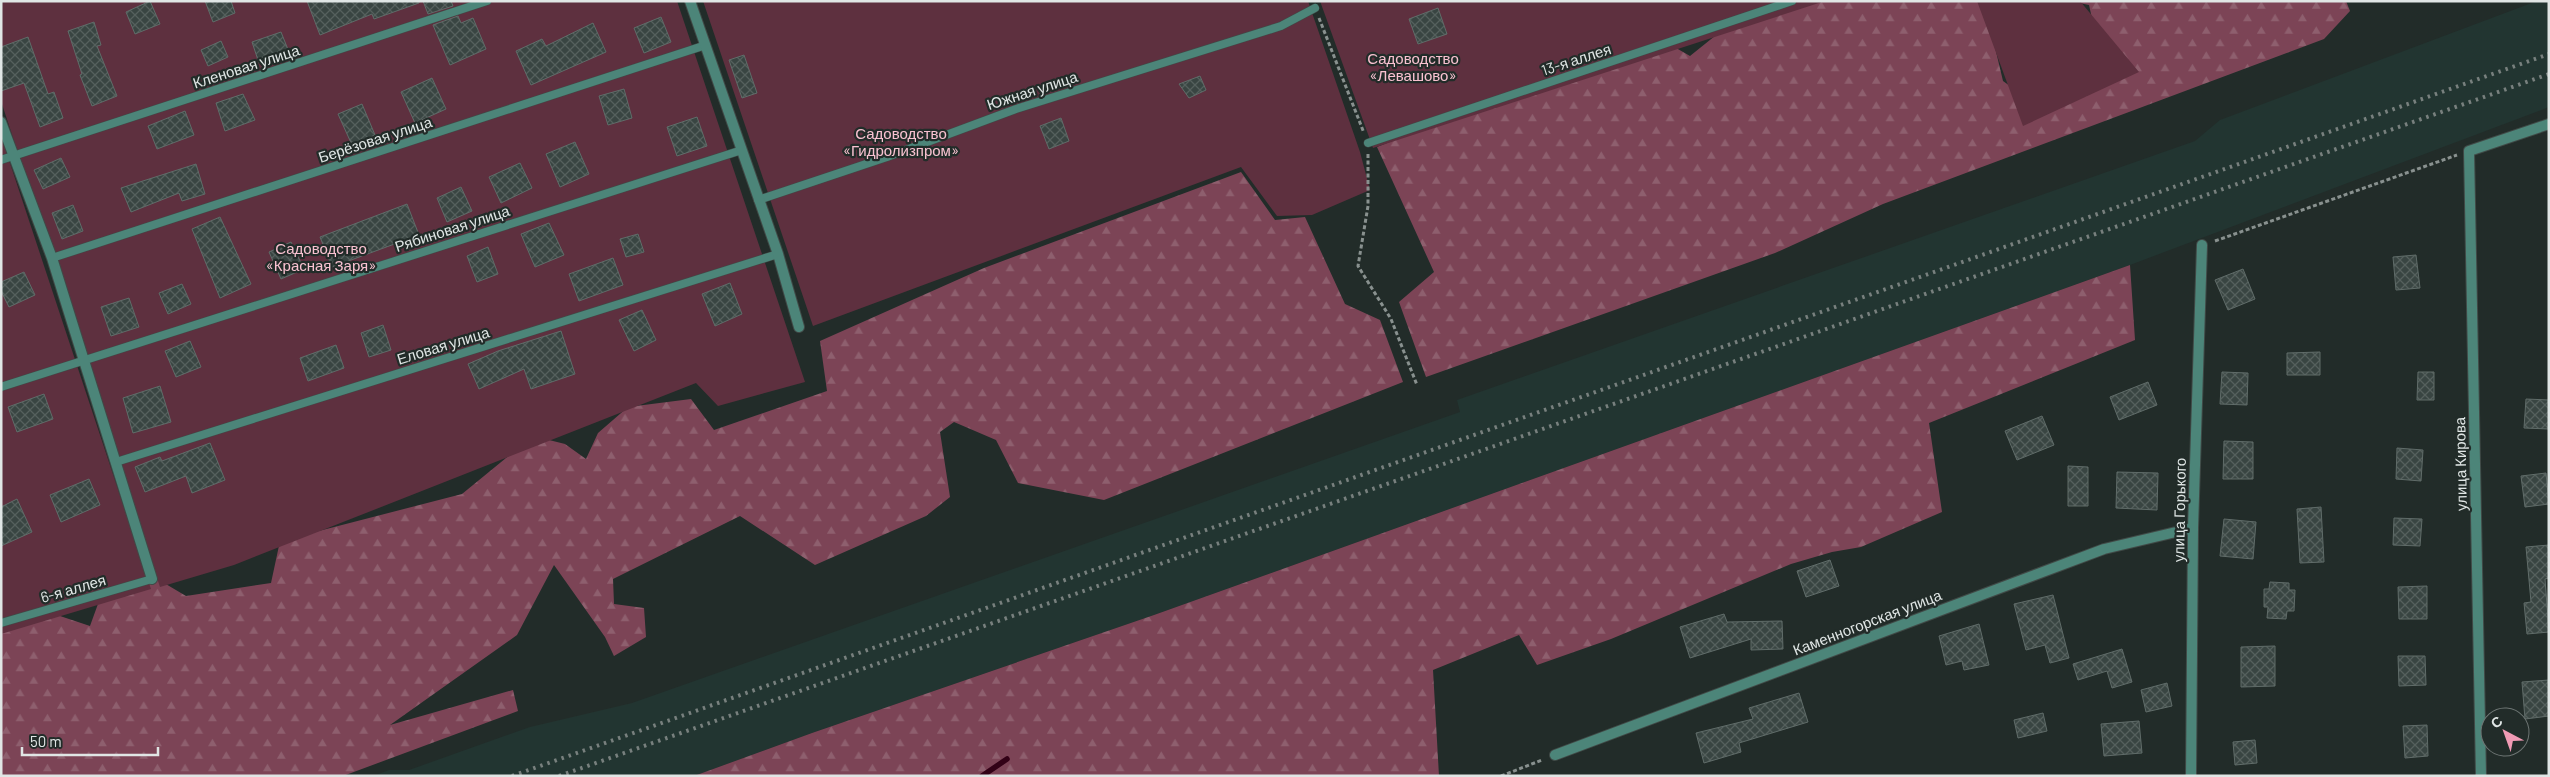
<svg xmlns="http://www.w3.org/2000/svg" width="2550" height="777" font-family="Barlow,sans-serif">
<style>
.built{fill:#223531}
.forest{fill:url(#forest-firs)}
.garden{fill:#5e303f}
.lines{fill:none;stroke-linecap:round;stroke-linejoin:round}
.stream{stroke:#320116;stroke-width:5.5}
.building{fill:url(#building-cross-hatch);stroke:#606c69}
.service-casing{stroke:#404a47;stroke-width:9}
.minor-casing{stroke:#404a47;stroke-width:12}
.path{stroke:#89918f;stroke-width:3;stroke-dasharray:4 2.5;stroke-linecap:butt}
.service{stroke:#4c8579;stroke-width:8}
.minor{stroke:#4c8579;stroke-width:10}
.rail{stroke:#78807e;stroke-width:4;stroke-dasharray:2.5 5;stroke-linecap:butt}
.labels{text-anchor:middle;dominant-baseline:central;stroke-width:4.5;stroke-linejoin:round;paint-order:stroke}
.park-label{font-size:15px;fill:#f9c2d1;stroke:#222c29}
.street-label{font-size:15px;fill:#e0e6e5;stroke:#222c29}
</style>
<defs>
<pattern id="forest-firs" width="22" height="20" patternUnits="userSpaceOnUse" patternTransform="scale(1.25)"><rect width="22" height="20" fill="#7c4456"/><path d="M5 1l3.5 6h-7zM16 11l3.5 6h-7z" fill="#8e5f6e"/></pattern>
<pattern id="building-cross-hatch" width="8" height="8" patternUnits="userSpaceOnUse" patternTransform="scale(1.25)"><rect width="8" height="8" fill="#394542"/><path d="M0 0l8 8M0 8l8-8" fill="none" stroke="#55605d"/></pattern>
</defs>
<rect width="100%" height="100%" fill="#222c29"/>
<path class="built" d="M2537,1H2549V107L2130,265L1154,615L812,733L694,776H373L389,770H409L530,727L632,703L1460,412L1457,400L2195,141L2220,120Z"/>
<path class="forest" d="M1762,1H1984L2003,81L2029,100L2103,67L2089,5L2070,1H2346L2350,11L2324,39L1883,204L1775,253L1426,377L1399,302L1434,272L1377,147L1657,37L1690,56L1756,3Z
M1241,172L1275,220L1305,217L1345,304L1380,320L1403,382L1104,500L1018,483L996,440L954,422L940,432L950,497L926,516L815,565L740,516L613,579L614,604L644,608L646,637L614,656L605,637L554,565L517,635L390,725L513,690L518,711L343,776H1V624L48,612L90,626L107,579L159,580L186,596L271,583L280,541L462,494L533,436L565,444L586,459L598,433L628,407L691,399L714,430L827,391L820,341L984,268Z
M2130,265L2135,340L1929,423L1942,512L1861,547L1832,552L1791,564L1611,639L1537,665L1519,635L1433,670L1439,776H694L812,733L1154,615Z"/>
<path class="garden" d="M1,1H677L805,382L718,406L696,383L234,565L160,587L1,101Z
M703,1H1308L1360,152L1370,190L1312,215L1277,216L1241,167L813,326Z
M1320,1H1825L1373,148Z
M1977,1H2080L2139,72L2023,126Z
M1,136L151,589L1,634Z"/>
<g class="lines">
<path class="stream" d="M982,776L1007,759"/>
</g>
<path class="building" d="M150,1L160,24L135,34L126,12Z
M205,1H231L235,13L213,22Z
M307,1H419V3L374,19L372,14L320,35Z
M423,1H451L453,6L428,14Z
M1438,8L1447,34L1418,44L1409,19Z
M458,16L461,23L473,18L486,49L450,65L433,25Z
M661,17L671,42L644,53L634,28Z
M94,22L101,45L97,46L117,96L92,106L80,75L82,74L68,31Z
M593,23L606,52L531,85L516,51L542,39L546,46Z
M281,32L289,52L259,63L252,42Z
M28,37L48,94L54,92L63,118L40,127L24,83L1,91V47Z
M221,41L228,57L208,66L201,50Z
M744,55L757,93L742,98L729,60Z
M1200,76L1206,90L1189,98L1179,84Z
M432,78L446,109L415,123L401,92Z
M624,89L632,118L608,125L599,96Z
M243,94L255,120L225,131L216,103Z
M362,104L375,135L352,145L338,114Z
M185,111L194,135L157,149L148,126Z
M697,117L707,146L677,156L667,127Z
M1061,118L1069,141L1049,149L1040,126Z
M575,142L589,174L560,187L546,154Z
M61,158L70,177L43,189L34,170Z
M520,163L532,188L501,203L489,177Z
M196,164L205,194L182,201L179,193L131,212L121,188Z
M461,187L472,211L447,222L437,198Z
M407,204L419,235L332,267L320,237Z
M73,205L83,231L62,239L52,213Z
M220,217L251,284L220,298L192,229Z
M549,223L564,255L535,267L521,234Z
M638,234L644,252L626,257L620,239Z
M291,242L304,269L281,279L269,252Z
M488,247L498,274L477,282L467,256Z
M2416,255L2420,288L2396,290L2393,257Z
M613,258L623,285L579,301L569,274Z
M2243,269L2255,299L2228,310L2215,280Z
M24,272L35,295L9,307L1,291V282Z
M730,283L742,314L715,326L702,294Z
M182,284L191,304L168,314L159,293Z
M129,298L139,327L111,336L101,307Z
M642,310L656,340L634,351L619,320Z
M383,325L391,350L369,357L361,333Z
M561,331L575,374L531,389L524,369L479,389L468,364L498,351Z
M190,341L201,367L176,377L165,351Z
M336,345L344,368L308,381L300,358Z
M2320,352V375H2287V353Z
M2222,372L2248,373L2247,405L2220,404Z
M2418,372H2434V400H2417Z
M2148,382L2157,405L2119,420L2110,397Z
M160,386L171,422L133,433L123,398Z
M44,394L53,419L17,432L8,407Z
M2526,399L2549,400V429L2524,428Z
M2042,416L2054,445L2017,460L2005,431Z
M2224,441L2253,442V479H2223Z
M210,443L225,480L192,493L186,476L145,492L135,467L160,457L162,461Z
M2397,448L2423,450L2421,481L2396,479Z
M2068,466L2088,467V506H2068Z
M2117,472L2158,473L2157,510L2116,508Z
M2546,473L2549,504L2525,507L2521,476Z
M89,479L100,505L61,522L50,495Z
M17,499L32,532L1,546V507Z
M2321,507L2324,562L2300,563L2297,509Z
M2394,518L2422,519L2420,546L2393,545Z
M2224,519L2256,522L2253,559L2220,556Z
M2549,545V578L2545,579L2549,632L2527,634L2524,603L2531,602L2526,547Z
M1830,560L1839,586L1806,597L1797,571Z
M2270,582L2289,583V590H2295L2294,611H2287L2286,619L2267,618L2268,607H2264V589H2269Z
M2427,586V619H2399L2398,587Z
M2053,595L2069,658L2050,663L2045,645L2026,650L2014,604Z
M1724,614L1727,622L1782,621L1783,649L1751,650V639L1690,658L1680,627Z
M1979,624L1989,665L1964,670L1962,661L1946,665L1939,636Z
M2275,646V686L2241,687V647Z
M2122,649L2132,682L2112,688L2107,671L2078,680L2073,664Z
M2398,656H2425L2426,685L2399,686Z
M2549,680V716L2525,719L2522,682Z
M2167,683L2172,706L2146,712L2141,690Z
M1799,693L1808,722L1739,743L1741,752L1704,763L1696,733L1753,719L1749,708Z
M2043,713L2047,731L2018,738L2014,720Z
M2139,721L2142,753L2104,756L2101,724Z
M2427,725L2428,756L2405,758L2403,726Z
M2255,740L2257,763L2235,765L2233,742Z"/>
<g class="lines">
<g class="service-casing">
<path id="service" d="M1368,143L1792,1
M1,160L487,1
M758,200L887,157L1016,109L1281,26L1315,8
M52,258L706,45
M1,387L742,150
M116,462L778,254
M1,623L152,579"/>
</g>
<g class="minor-casing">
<path id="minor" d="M690,1L778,254L799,327
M1,122L52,258L152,579
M1555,755L2104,549L2193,528
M2191,776L2193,528L2202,245
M2481,776L2469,151L2549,124"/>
</g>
<path class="path" d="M1319,18L1364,133
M1368,154V206L1358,266L1391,319L1417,385
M2215,241L2457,155
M1501,776L1542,760"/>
<use href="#service" class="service"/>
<use href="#minor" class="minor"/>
<path class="rail" d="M512,776L2549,54
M559,776L2549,74"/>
</g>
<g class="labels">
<g class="park-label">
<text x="1413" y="58">Садоводство<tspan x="1413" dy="17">«Левашово»</tspan></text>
<text x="901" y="133">Садоводство<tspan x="901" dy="17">«Гидролизпром»</tspan></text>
<text x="321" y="248">Садоводство<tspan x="321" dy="17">«Красная Заря»</tspan></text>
</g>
<g class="street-label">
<text transform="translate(1576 59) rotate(-18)">13-я аллея</text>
<text transform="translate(246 66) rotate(-18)">Кленовая улица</text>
<text transform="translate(1032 90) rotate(-18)">Южная улица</text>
<text transform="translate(375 139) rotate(-18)">Берёзовая улица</text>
<text transform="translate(452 228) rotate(-18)">Рябиновая улица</text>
<text transform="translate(443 345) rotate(-17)">Еловая улица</text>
<text transform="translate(2460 464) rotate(-91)">улица Кирова</text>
<text transform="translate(2179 510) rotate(-89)">улица Горького</text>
<text transform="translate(73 588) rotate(-16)">6-я аллея</text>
<text transform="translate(1867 622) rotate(-21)">Каменногорская улица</text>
</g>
</g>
<rect width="2550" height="777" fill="none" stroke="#e0e6e5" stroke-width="5"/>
<g transform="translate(2505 732) rotate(319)"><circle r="24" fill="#222c29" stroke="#6e7674"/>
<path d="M0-4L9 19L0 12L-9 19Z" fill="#f09ab4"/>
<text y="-8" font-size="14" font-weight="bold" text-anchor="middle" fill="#e0e6e5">С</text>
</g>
<path d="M22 747v8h136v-8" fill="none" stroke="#e0e6e5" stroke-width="2.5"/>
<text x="30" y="747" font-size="15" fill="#e0e6e5" stroke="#222c29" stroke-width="4" paint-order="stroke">50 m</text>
</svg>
